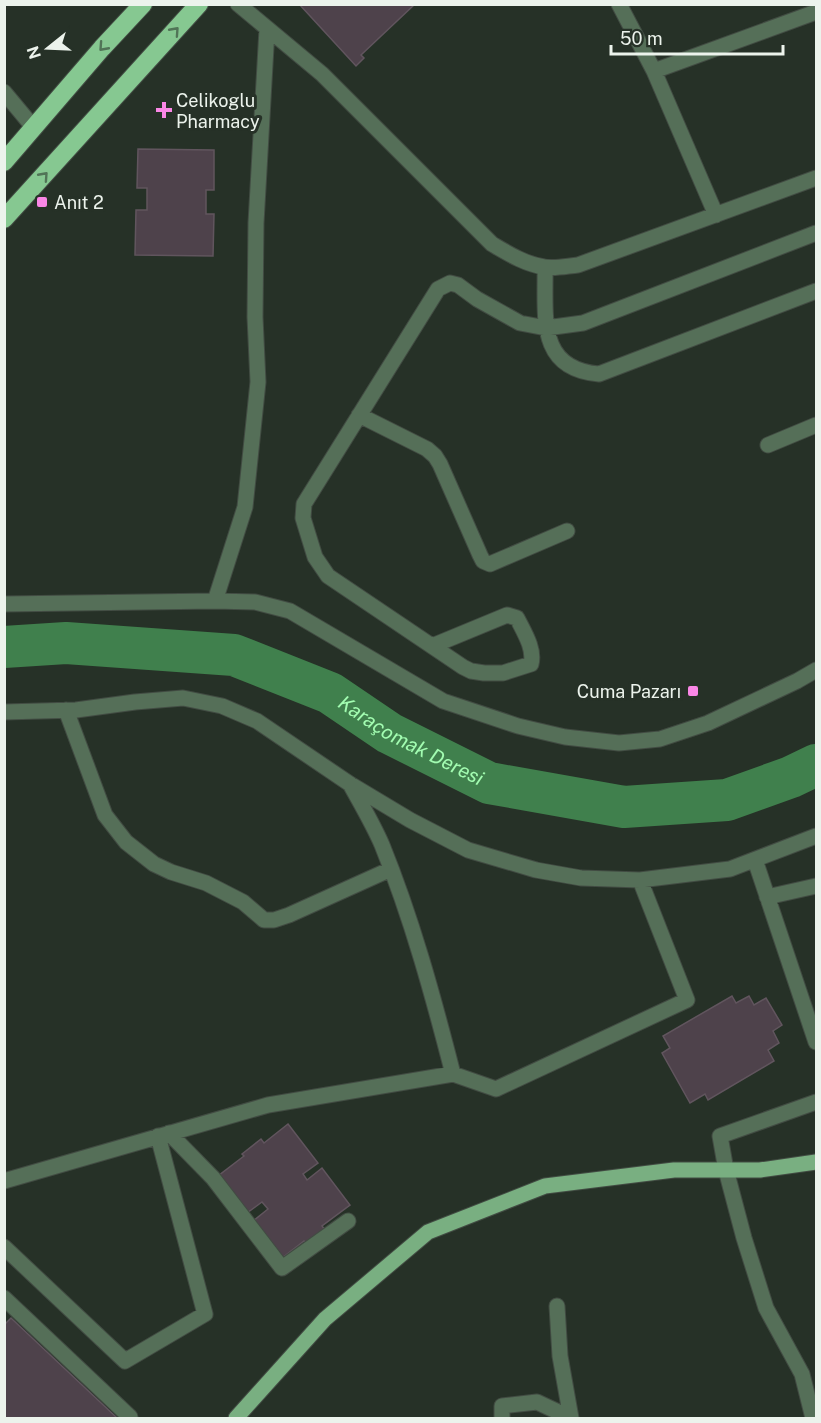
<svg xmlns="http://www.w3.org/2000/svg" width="821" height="1423" viewBox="0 0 821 1423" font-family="'Public Sans',sans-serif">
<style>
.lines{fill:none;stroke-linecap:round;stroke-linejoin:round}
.river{stroke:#40804d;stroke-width:42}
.building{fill:#4e424b;stroke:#61555e;stroke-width:1.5}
.minor-casing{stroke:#424c43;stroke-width:17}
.major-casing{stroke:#424c43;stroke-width:17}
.highway-casing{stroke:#424c43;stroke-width:20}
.minor{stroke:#556f58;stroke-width:15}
.major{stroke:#79af81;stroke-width:15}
.highway{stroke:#86c891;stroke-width:18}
.oneway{stroke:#517557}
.poi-dot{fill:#fa87e6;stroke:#263127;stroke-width:2}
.labels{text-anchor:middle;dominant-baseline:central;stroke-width:6;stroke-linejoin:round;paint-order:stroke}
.poi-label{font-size:18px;fill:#ecf3ec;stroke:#263127;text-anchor:start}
.water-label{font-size:20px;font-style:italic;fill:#a2fcb1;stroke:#263127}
</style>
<rect width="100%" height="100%" fill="#263127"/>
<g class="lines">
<path class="river" id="s1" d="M4,647L66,643L234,655L330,693L389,733L489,783L624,807L727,800L791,777L816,765"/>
</g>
<path class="building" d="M299,4H415L361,55L364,58L356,66Z
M138,149L214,150V190H206V214H214L213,256L135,255L136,210H147V188H137Z
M732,996L736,1003L749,996L754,1005L766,998L782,1025L773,1031L779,1043L768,1050L774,1061L708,1100L705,1094L690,1103L662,1053L670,1048L663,1036Z
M288,1124L318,1163L303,1174L307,1180L322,1168L350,1205L322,1226L325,1230L307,1244L304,1241L282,1258L253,1221L268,1209L262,1202L247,1213L218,1176L244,1156L242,1154L261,1139L264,1143Z
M11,1318L116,1417L115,1418H4V1325Z"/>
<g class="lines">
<defs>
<path id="minor" d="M238,4L322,74L492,244C509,254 525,264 544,267C555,269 567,266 578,265L816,178
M619,4L654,71L816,12
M654,71L716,215
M4,92L34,128
M545,268C546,315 536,369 599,374L816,291
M359,415L427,449L435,456L440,464L480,555L483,561L490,564L567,531
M768,445L816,425
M215,601L245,507L258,382L255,317L256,223L267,29
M4,604L215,601L255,602L290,611L443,701L518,726L565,737L619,743L660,739L708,723L797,681L816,670
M432,646L507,615L517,618C524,632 535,649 531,664L503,673H484L471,671L463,667L328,576L315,557L303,518L304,504L438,289L450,283L458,285L477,299L520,323L546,328L583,323L816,233
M66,710L105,815L126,842L154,864L171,872L206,883L243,902L264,920H274L289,915L391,869
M4,712L76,710L135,702L183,698L222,706L257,721L350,784L410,820L468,850L536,870L581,878L640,880L730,869L816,836
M350,784C361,804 373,824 382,845C412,919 433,996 453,1074
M755,860L816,1042
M767,897L816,886
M169,1133L213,1178L282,1268L348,1221
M4,1181L268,1105L453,1074L496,1089L687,1000L640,880
M4,1247L125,1361L205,1314L158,1136
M4,1298L130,1417L129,1418
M557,1306L560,1356L571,1418
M502,1418V1406L537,1402L571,1418
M813,1418L802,1374L766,1308L744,1238L726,1170L720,1136L816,1102"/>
<path id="major" d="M236,1418L325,1319L428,1232L545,1186L674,1170H760L816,1162"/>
<path id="highway" d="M4,162L102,48L143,4
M4,219L199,4"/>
</defs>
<use href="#minor" class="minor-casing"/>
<use href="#major" class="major-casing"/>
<use href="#highway" class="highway-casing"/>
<use href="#minor" class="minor"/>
<use href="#major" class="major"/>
<use href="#highway" class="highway"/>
</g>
<defs><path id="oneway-chevron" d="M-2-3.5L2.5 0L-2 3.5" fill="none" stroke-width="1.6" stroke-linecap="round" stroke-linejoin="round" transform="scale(1.5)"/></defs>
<g class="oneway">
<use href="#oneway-chevron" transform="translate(175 31) rotate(-48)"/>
<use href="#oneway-chevron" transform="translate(103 47) rotate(132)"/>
<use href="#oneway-chevron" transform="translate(44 176) rotate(-48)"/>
</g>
<g class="poi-dot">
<path d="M161 101h6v6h6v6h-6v6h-6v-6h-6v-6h6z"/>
<rect x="36" y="196" width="12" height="12" rx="3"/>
<rect x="687" y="685" width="12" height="12" rx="3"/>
</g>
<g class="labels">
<g class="poi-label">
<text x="176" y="100">Celikoglu<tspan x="176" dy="21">Pharmacy</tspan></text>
<text x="54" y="202">Anıt 2</text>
<text x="681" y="691" text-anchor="end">Cuma Pazarı</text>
</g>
<g class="water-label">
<text stroke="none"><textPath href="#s1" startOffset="428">Karaçomak Deresi</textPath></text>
</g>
</g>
<rect width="821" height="1423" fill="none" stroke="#ecf3ec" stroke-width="12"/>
<g transform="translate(48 48) rotate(252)" stroke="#263127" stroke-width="4.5" paint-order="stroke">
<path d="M0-4.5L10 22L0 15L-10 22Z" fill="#ecf3ec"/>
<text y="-9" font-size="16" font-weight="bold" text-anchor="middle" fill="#ecf3ec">N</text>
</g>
<path d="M611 45v9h172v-9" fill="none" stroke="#ecf3ec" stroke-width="3"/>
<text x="620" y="45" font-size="18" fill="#ecf3ec" stroke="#263127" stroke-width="4.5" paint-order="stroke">50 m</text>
</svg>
